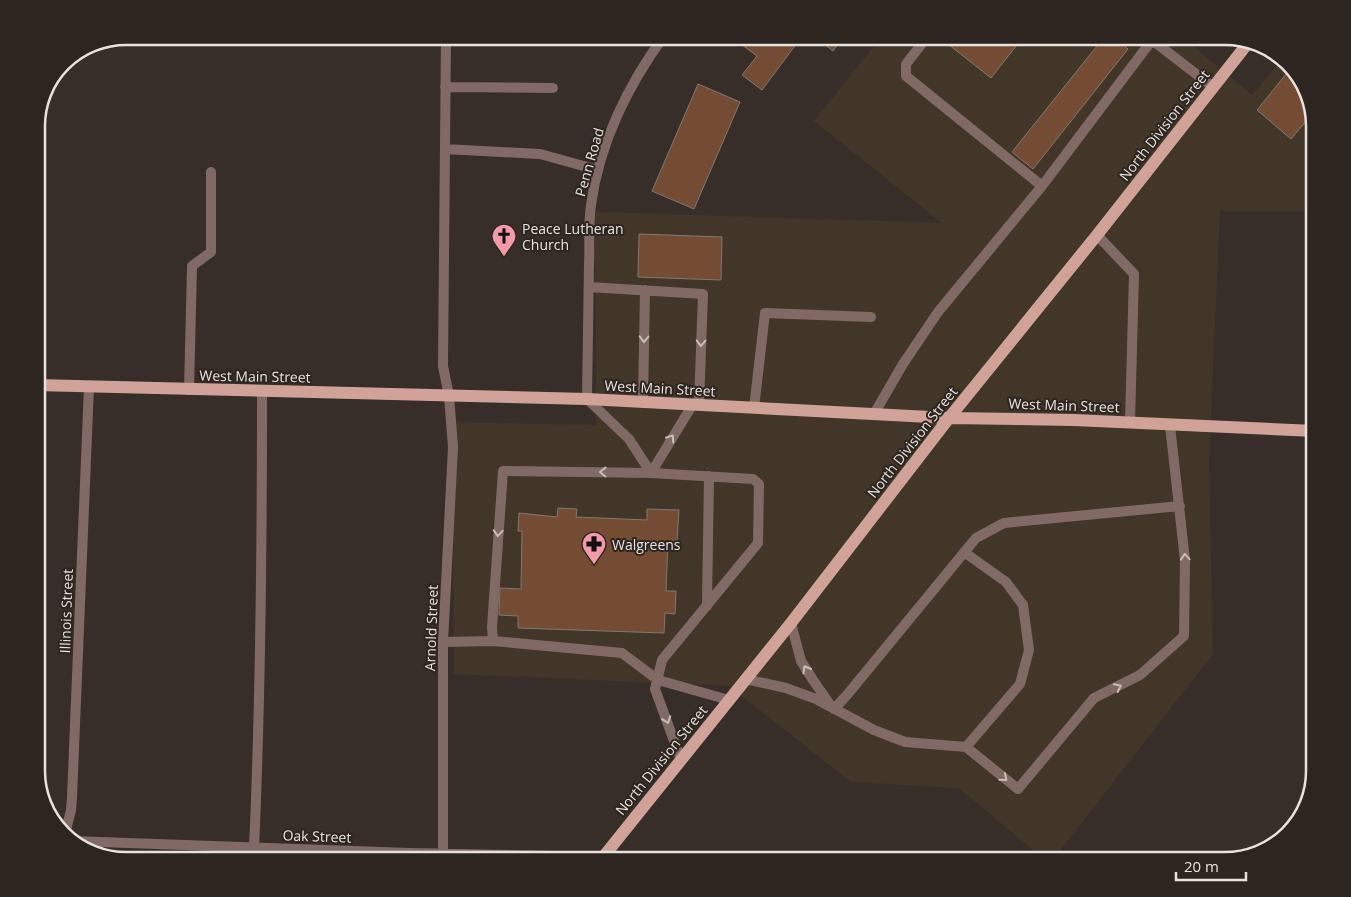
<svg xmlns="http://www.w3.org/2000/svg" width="1351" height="897" viewBox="0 0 1351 897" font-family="'Open Sans',sans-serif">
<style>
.commercial{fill:#413627}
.building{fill:#744b33;stroke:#827873}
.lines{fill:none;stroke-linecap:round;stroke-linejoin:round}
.lane{stroke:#816a65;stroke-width:10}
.street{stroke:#816a65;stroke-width:10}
.primary{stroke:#d1a398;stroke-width:12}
.oneway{stroke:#c9beba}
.labels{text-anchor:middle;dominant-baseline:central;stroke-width:4;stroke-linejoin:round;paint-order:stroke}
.street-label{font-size:14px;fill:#e8e2df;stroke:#2d2520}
.poi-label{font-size:14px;fill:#e8e2df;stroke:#2d2520;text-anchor:start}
.rim{fill:none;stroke:#e8e2df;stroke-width:2.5}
</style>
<rect width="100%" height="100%" fill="#372e2a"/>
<path class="commercial" d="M882,36H1181L1252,95L1282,59L1303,81L1315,125V211H1220L1209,461L1213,654L1052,861H1046L959,788L851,782L729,686L454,674L452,422L596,425L595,212L942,223L814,121Z"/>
<path class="building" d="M734,36H788L797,43L762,90L742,75L757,56L733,38Z
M814,36H844L833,51Z
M954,36H1024L991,78L948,44Z
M1105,36H1112L1128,49L1033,169L1012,152Z
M1291,68L1303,81L1312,114L1291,139L1257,110Z
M698,84L740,102L694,209L652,191Z
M639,234L722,237L721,280L638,277Z
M558,508L577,509L576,517L647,520V509L679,510L677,541H668L666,591H676L675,614L665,613L664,633L518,628V616L499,615L500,588L521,589L522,531H518L519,513L557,517Z"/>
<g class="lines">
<path class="lane" d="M446,36L443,366L449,396
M928,36L906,64V76L1042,186
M445,87L553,88
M445,149L540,154L598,170
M1097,235L1134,274L1130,422
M589,287L703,294L699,405
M189,390L192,266L211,252V172
M587,399L629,439L651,473
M643,402L645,290
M754,408L765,313L871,317
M874,414L903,364L938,312L1042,186L1152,40L1213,87
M651,473L693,404
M964,552L1006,582L1023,605L1029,650L1020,684L966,747
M707,606L709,476
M791,623L801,661L813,680L831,706
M493,641L622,653L658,680L729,700
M443,642L493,641L492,627L503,471L651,473L753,479L759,484L758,543L662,660L655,689L681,760
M745,679L786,688L816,699L874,730L905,742L966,747L1018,789L1094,698L1140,675L1184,636L1185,560L1170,426
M834,709L847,695L976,538L1004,523L1180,506
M254,848C261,696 262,544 262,391"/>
<path class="street" d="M587,399C588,354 588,310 589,266C590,246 588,225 591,205C599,144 628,85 664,36
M65,834L71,810L72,797L89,387
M72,841L410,853L554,856L560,861
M443,859V642L453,447L449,396"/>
<path class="primary" d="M36,385L587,399L949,418L1074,420L1315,431
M600,861L791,623L949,418L1097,235L1248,43"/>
</g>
<defs><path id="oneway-chevron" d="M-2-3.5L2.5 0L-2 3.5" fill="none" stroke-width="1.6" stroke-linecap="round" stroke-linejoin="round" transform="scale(1.25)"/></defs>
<g class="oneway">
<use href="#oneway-chevron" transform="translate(644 339) rotate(91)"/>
<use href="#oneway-chevron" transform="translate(701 343) rotate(92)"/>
<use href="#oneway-chevron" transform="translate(671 438) rotate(-57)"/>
<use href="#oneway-chevron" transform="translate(603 472) rotate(-179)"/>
<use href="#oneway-chevron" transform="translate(498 533) rotate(94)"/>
<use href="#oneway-chevron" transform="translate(1185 557) rotate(-94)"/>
<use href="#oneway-chevron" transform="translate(806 669) rotate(-120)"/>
<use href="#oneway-chevron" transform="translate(1118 687) rotate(-26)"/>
<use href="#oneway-chevron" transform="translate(667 720) rotate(70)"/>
<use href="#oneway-chevron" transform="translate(1004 778) rotate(39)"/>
</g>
<defs>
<symbol id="church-pin" viewBox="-11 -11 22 30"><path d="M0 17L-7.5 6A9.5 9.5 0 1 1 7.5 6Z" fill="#f39aaa" stroke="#2d2520"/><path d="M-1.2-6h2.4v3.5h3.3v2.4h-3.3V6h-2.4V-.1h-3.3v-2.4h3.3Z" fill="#111"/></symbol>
<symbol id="pharmacy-pin" viewBox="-11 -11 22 30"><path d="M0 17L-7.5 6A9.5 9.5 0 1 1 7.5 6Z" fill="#f39aaa" stroke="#2d2520"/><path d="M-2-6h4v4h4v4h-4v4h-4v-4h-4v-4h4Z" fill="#111"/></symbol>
</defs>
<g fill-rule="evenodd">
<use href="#church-pin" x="490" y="222" width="28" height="38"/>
<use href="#pharmacy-pin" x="580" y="530" width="28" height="38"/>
</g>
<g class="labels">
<g class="street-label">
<text transform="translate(1164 125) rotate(-52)">North Division Street</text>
<text transform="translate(589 162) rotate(-74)">Penn Road</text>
<text transform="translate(255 376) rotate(1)">West Main Street</text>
<text transform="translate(660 388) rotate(3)">West Main Street</text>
<text transform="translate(1064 405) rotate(2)">West Main Street</text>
<text transform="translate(912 442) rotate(-52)">North Division Street</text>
<text transform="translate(66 611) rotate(-88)">Illinois Street</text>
<text transform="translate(431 628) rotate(-88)">Arnold Street</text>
<text transform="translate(661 760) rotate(-51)">North Division Street</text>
<text transform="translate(317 836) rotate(2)">Oak Street</text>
</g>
<g class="poi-label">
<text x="522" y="228">Peace Lutheran<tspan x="522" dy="16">Church</tspan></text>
<text x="612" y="544">Walgreens</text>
</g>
</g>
<path d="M0 0H1351V897H0ZM126 45H1225A81 81 0 0 1 1306 126V771A81 81 0 0 1 1225 852H126A81 81 0 0 1 45 771V126A81 81 0 0 1 126 45Z" fill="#2d2520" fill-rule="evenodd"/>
<path class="rim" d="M126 45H1225A81 81 0 0 1 1306 126V771A81 81 0 0 1 1225 852H126A81 81 0 0 1 45 771V126A81 81 0 0 1 126 45Z"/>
<path d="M1176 872v8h70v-8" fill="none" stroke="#e8e2df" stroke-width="2.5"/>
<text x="1184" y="872" font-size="15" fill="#e8e2df" stroke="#2d2520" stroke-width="4" paint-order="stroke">20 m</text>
</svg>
